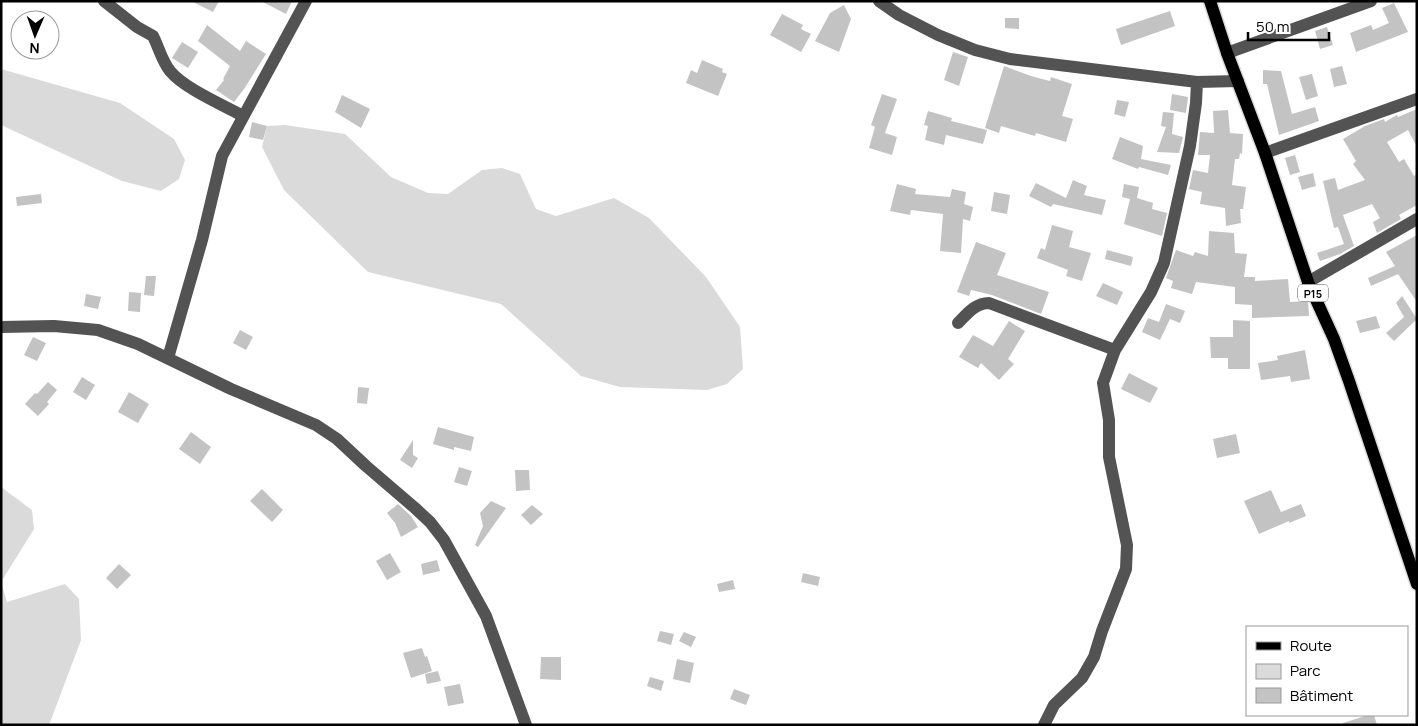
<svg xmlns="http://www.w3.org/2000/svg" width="1418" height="726" viewBox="0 0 1418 726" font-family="Manrope,sans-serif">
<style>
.green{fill:#dadada}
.building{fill:#c3c3c3}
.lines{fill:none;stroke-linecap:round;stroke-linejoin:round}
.major-casing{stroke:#dbdbdb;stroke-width:15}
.minor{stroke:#535353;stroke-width:12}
.major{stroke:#000;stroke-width:12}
.labels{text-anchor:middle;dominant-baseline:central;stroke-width:4;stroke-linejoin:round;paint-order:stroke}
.shield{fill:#fff;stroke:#4c4c4c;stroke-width:1}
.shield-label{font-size:11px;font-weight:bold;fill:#000}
</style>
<rect width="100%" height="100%" fill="#fff"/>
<path class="green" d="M1,69L120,103L174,139L185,160L179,179L161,191L122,181L1,125Z
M285,125L345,134L391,177L428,193L448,194L482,170L502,168L520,174L536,209L556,216L614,198L649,218L706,277L740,327L743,369L727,384L707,390L620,387L581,376L501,304L368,272L284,190L262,147L267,126Z
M1,487L32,510L34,529L1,582L7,602L65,584L79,599L81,640L49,725H1Z"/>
<path class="building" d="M191,1H219L213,12Z
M261,1H292L286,14Z
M1394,3L1408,32L1356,52L1350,33L1371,25L1373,30L1389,23L1382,8Z
M844,5L851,19L839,52L815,41L830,13Z
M1170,11L1175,26L1121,45L1116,29Z
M782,14L803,25L801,29L811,34L801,52L770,35Z
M1005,18H1019V29L1005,28Z
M207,25L240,51L246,41L266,54L244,89L234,102L216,90L224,80L223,79L230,66L198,41Z
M1327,27L1333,45L1320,49L1315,31Z
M182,42L198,52L188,68L172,58Z
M953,52L968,57L959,86L944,80Z
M702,60L723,69L722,72L727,74L718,96L686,83L691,70L697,73Z
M1004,66L1031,76L1050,81L1051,77L1072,84L1062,116L1073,119L1066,142L1036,133L1035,136L1001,126L999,133L985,128Z
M1342,66L1347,84L1334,87L1330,69Z
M1263,70L1281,71L1292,114L1315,107L1319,121L1279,135L1267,84H1263Z
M1312,74L1318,96L1306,100L1299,77Z
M882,94L897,99L885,133L897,137L892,155L869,148L875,127L871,125Z
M1172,94L1188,97L1186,113L1170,110Z
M342,95L370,109L361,128L335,112Z
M1117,100L1129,102L1125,117L1114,114Z
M1417,109V147L1408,130L1387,142L1399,162L1404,159L1414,176L1417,174V205L1399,215L1401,219L1377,233L1373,222L1380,218L1372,204L1343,215L1354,246L1340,254L1320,261L1317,253L1344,244L1338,227L1334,228L1323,181L1335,178L1338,190L1365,180L1353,164L1356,161L1343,139L1365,126L1384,119L1385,122L1397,115L1398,117Z
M1228,110L1230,133L1243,134L1242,154L1240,153L1239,159H1235L1232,185L1246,187L1243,209H1240L1241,223L1226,226L1225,208L1200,204L1202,192L1189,189L1193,170L1208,173L1210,155H1198L1200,132L1214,133L1213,111Z
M928,111L952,118L951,121L987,130L983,144L946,135L944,145L925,140L928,126L924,125Z
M1163,112L1174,113L1172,134L1183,137L1179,153L1157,152L1166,127L1161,126Z
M252,122L267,126L263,140L249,137Z
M1120,137L1143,146L1141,159L1171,165L1168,175L1139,167L1138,169L1112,159Z
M1295,155L1300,172L1290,175L1285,158Z
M1313,173L1316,186L1302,190L1298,177Z
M1073,180L1087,186L1084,195L1106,200L1102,215L1053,204L1051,207L1029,196L1036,183L1066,198Z
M897,184L916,189L915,194L950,197L952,189L966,192L964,204L973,207L970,221L963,219L961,253L940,251L943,214L911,210L910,215L890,211Z
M1124,184L1139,187L1137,198L1153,203L1152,209L1167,213L1162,236L1124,224L1130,199L1122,197Z
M994,192L1010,195L1007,214L991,211Z
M41,194L42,203L17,206L16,197Z
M1052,225L1073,231L1069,247L1091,253L1082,281L1066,276L1068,270L1037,258L1041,248L1045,250Z
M1209,231L1234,233L1235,253L1247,254L1244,277H1255V281L1288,279L1290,302L1308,301L1309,316L1252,318V305L1235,304V287L1196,282L1192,294L1171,288L1173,281L1166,278L1176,250L1193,256L1195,252L1208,256Z
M1417,235V302L1398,274L1371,286L1368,278L1395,266L1386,252Z
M976,242L1006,253L997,275L1049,292L1041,314L992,295L971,290L969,296L957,292Z
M1107,250L1133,257L1131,266L1105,259Z
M146,276H156L154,296L144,295Z
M1103,283L1123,292L1117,305L1096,296Z
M129,292L141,293L140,312L128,311Z
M86,294L101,297L98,309L84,306Z
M1402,296L1417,319L1394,341L1386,333L1404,317L1396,303Z
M1166,304L1185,311L1180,323L1170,319L1160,340L1142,332L1148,318L1159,322Z
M1376,316L1380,328L1360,333L1356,321Z
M1233,320L1250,321V369H1228V358H1211L1210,337H1233Z
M1009,321L1025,331L1008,359L1014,364L999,380L981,363L978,368L959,357L973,335L993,346Z
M240,330L253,337L246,350L233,343Z
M33,337L46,343L37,361L24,355Z
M1305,350L1310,379L1291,382L1290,376L1261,380L1258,363L1278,360L1277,356Z
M1129,373L1158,388L1150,403L1121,389Z
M82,377L95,385L86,400L73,392Z
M48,382L57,390L47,402L49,404L38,416L25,404L35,393L37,394Z
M358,387L369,388L367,404L357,403Z
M129,392L149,404L138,423L118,412Z
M438,427L474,437L471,451L454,447V450L433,444Z
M191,432L211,447L200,464L179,449Z
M1236,434L1240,453L1217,458L1213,439Z
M413,440V455L418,458L412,468L400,460Z
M459,467L472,471L467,486L454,482Z
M515,470H529L530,490L516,491Z
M262,489L283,510L272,522L250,501Z
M1271,490L1281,512L1301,504L1306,516L1289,523V521L1259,534L1244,501Z
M491,501L506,508L478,547L475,545L483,526L480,513Z
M398,504L411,516L418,527L401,537L395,523L387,513Z
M532,505L543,514L531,525L521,515Z
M390,553L401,572L387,580L376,561Z
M437,560L440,571L423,575L421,564Z
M119,564L131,575L117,589L106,578Z
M803,573L820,577L818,586L801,582Z
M733,580L735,589L719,592L717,584Z
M660,631L674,634L671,645L657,641Z
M684,632L696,637L691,647L679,641Z
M422,648L425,657L427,656L432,671L411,678L403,653Z
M541,657H561V680L540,679Z
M677,659L694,663L690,683L673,679Z
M438,671L441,681L427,684L425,674Z
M650,677L664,681L661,691L647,686Z
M460,684L464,703L448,706L444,687Z
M734,689L750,695L746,705L730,699Z
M1368,715H1374L1377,725H1343V723Z"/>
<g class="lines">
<defs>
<path id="major" d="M1210,1L1227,53L1265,153L1308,282L1334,339L1349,381L1417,584"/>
</defs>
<use href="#major" class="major-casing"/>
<path class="minor" d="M104,1L137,27L153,36C159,48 162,61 170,71C185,89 223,105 243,116
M879,1L899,15L938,35L975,50L1010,59L1197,82L1238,81
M1227,53L1371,1
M1265,153L1417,99
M1308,282L1417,219
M958,323C967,314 975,303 989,303L1115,350
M1,327L54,326L98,330L138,344L231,389L316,425L337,439L366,466L415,508L430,522L444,540L486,616L526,725
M168,358L202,240L222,156L306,1
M1044,725L1054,705L1082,678L1094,657L1102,631L1126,569L1127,545L1109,457V420L1103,383L1115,350L1151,292L1164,263L1190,146L1196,103L1197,82"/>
<use href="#major" class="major"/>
</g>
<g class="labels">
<rect class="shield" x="1298" y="284.5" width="30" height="17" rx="4"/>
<g class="shield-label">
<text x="1313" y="293">P15</text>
</g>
</g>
<rect width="1418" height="726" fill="none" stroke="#000000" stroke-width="5"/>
<rect x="1246" y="626" width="162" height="90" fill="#ffffff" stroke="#999999"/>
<rect x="1256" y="642" width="25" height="8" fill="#000000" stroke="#999999"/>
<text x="1290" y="651" font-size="15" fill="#000000">Route</text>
<rect x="1256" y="664" width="25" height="15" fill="#dadada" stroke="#999999"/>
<text x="1290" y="676" font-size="15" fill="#000000">Parc</text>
<rect x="1256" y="688" width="25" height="15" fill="#c3c3c3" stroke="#999999"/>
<text x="1290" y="701" font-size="15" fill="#000000">Bâtiment</text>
<g transform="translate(35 35) rotate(182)"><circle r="24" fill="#ffffff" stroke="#999999"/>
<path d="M0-4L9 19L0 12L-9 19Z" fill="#000000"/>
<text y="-8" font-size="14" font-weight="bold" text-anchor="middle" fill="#000000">N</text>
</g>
<path d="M1248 32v8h81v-8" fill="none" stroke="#000000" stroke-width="2.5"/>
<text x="1256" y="32" font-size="15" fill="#000000" stroke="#ffffff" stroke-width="4" paint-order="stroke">50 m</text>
</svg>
